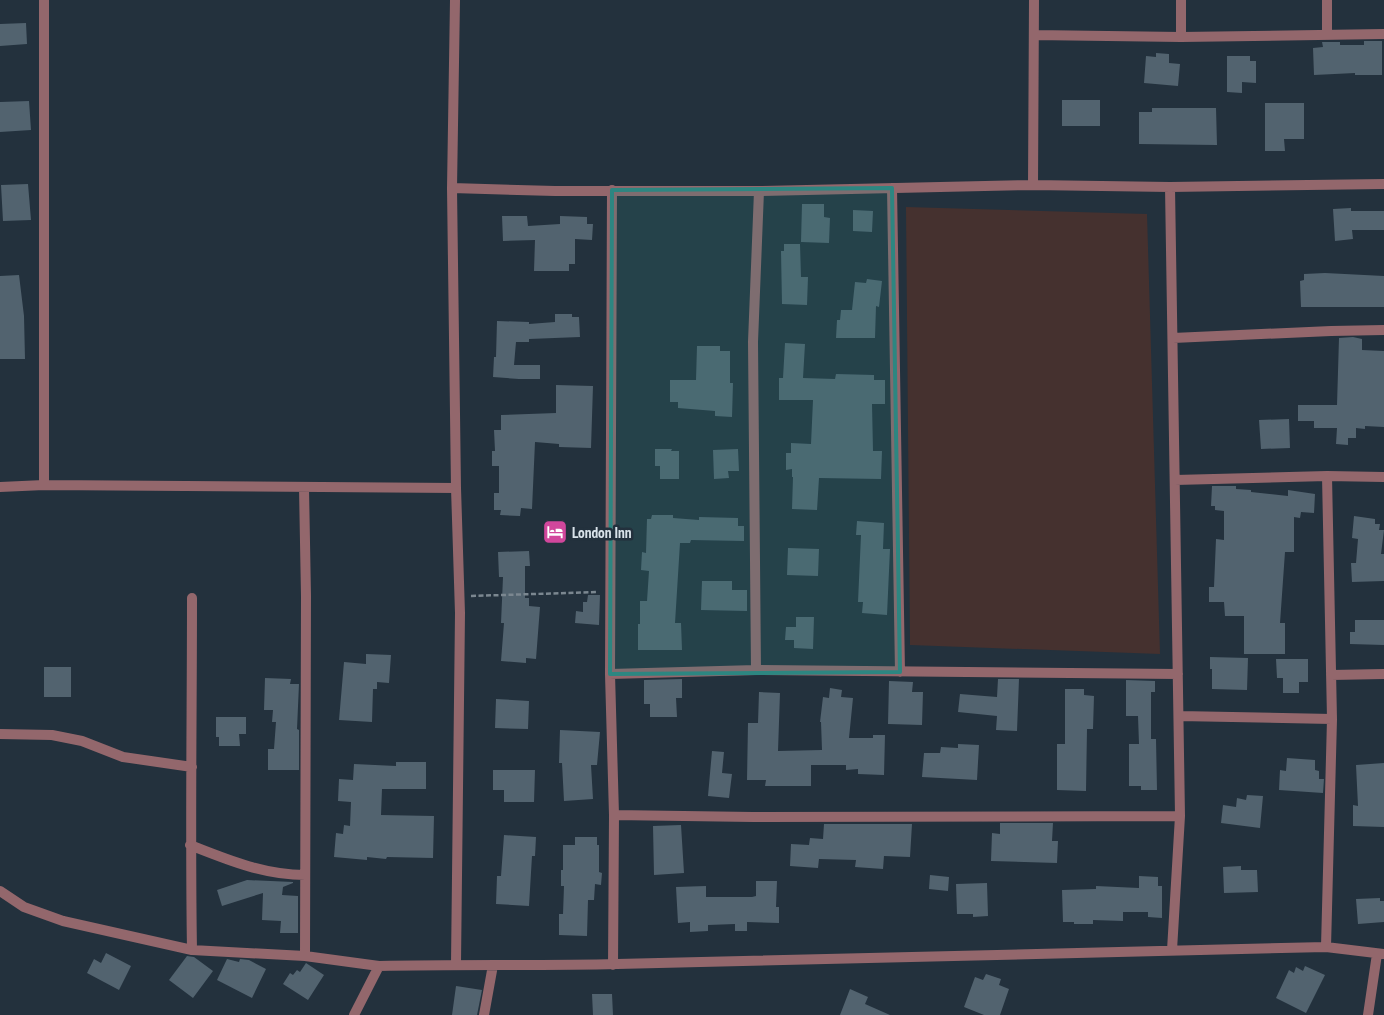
<svg xmlns="http://www.w3.org/2000/svg" width="1384" height="1015" viewBox="0 0 1384 1015" font-family="'PT Sans Narrow',sans-serif">
<style>
.education{fill:#45312f}
.building{fill:#52636f}
.lines{fill:none;stroke-linecap:round;stroke-linejoin:round}
.path{stroke:#7b8790;stroke-width:2.5;stroke-dasharray:5 2.5;stroke-linecap:butt}
.minor{stroke:#93676c;stroke-width:10}
.marked{fill:#2d8681;fill-opacity:0.2;stroke:#2d8681;stroke-width:4;stroke-linejoin:round}
.labels{text-anchor:middle;dominant-baseline:central;stroke-width:5;stroke-linejoin:round;paint-order:stroke}
.poi-label{font-size:15px;font-weight:bold;fill:#d9e3ea;stroke:#23313d;text-anchor:start}
</style>
<rect width="100%" height="100%" fill="#23313d"/>
<path class="education" d="M906,207L1147,214L1160,654L910,645Z"/>
<path class="building" d="M26,23L27,44L0,46V24Z
M1364,41H1382V75H1355V73L1314,75L1313,48L1323,47L1322,42H1340V45H1364Z
M1156,53L1169,54V63L1180,64L1178,86L1144,83L1146,56L1156,57Z
M1227,56H1250V61H1256V83L1242,82V93L1227,92Z
M1062,100H1100V126H1062Z
M29,101L31,130L0,132V102Z
M1265,103H1304V139H1284L1285,151H1265Z
M1152,108H1216L1217,145L1139,144V112H1152Z
M28,184L31,220L3,221L1,185Z
M802,204H824V217L830,218L829,243L801,242Z
M1351,208V211H1384V230H1352L1353,239L1335,241L1333,209Z
M853,210L873,211L872,232L853,231Z
M502,216H527L528,226L560,224V216L587,217V224H593L592,240L575,239V264H569V271H534L535,240L503,241Z
M784,244H800L801,277H808L807,305L782,304L781,251H784Z
M1325,273L1384,276V307H1301L1300,281L1304,280V274Z
M19,275L24,316L25,359H0V276Z
M867,279L882,281L879,307L876,306L875,338H836L837,320H840L841,310H852L855,282L866,283Z
M555,314H572V317H579L580,337L529,339V342H516L514,365H540V379H519L493,377L494,357H496L497,321L529,322V324L555,322Z
M1353,337L1362,339V350L1384,351V427L1365,426V429L1356,428V438H1348V445L1336,444L1337,428H1314V421H1298V405H1337L1339,338Z
M785,343L805,344L803,378L835,379L836,374L874,375V380H885V404H872L873,451H882L881,479L819,478L817,510L792,509L793,477H792V469L786,470V453H791V443L811,444L813,400H779V378H783Z
M697,346H720V351H730V383H733L732,417L715,416V411L678,408V402H670V380H696Z
M556,385L593,386L591,448L559,447V444L535,442L532,509L521,508L520,516L500,515L501,510H494V493H499V466H492V451H495L494,430H501V415L556,413Z
M1289,419L1290,448L1261,449L1259,420Z
M655,449H672L671,451H679V479H660V466H655Z
M738,449L739,471H728L729,478L714,479L713,450Z
M1212,486H1236V489L1251,490V492L1288,496V490L1315,494L1314,513L1301,512L1300,518L1294,517V552H1285L1280,623H1285V654H1244V616H1225L1224,602H1209V587H1214L1216,539L1224,540V511L1215,510V506H1211Z
M652,515H673V518L699,520V517L738,518V526H744V541L691,540L690,543H680L675,623H681L682,650H638V624H640V601H647L649,571L641,570L642,552L646,553L647,519H651Z
M1354,516L1375,519V524H1380L1379,530H1384L1381,554H1384V581L1352,582L1351,563H1356L1358,539L1352,538Z
M857,521L884,523L883,549H890L887,615L862,613L863,602H858L861,535H856Z
M788,548L819,549L818,576L787,575Z
M529,551L530,566H525V598H529V606L540,607L536,659L526,658V663L501,661L504,623H501L503,577H499L498,552Z
M702,581H732V590H747V611L701,610Z
M588,595H600L599,625L575,623L576,611L583,612V602H587Z
M796,617H814L813,649L794,648V640H785L786,627H796Z
M1355,620H1384V645L1350,644V632H1355Z
M366,654L391,655L389,683L377,682V689H373L372,722L339,720L344,662L366,664Z
M1210,657L1248,658L1247,690L1212,689V669H1210Z
M1276,659H1308V682H1299V693H1283V678H1277Z
M44,667H71V697H44Z
M265,678L291,679L290,684H299L297,729L299,730V770H268V749H274L276,722H272L273,710H264Z
M682,679V698H676L677,717H650V704H644V680Z
M998,679H1019L1017,731L996,730L997,716L958,712L960,694L997,697Z
M1126,680L1155,681V692H1151V739H1156L1157,790H1141V786H1129V744H1139L1138,716H1126Z
M889,681L913,682L912,692H923L922,725L888,724Z
M830,688L842,690L841,697L853,698L849,738H873V735H885L884,775L858,774V769L846,770V765H811V786H765L766,780H747L748,723H758L759,692L780,693L778,751L822,750L821,722H820L823,697L829,698Z
M1065,689H1084V695L1094,696L1093,729H1087L1086,791L1057,790V744H1065Z
M496,699L529,701L528,729L495,728Z
M216,717H246V734H239L240,746H219V737H216Z
M560,730L600,732L597,765H591L593,799L564,801L562,763H559Z
M958,744L979,745L977,780L922,777L924,753H940L941,747L958,748Z
M712,751L724,752L722,773L732,774L729,798L708,796Z
M1287,758L1315,760V770L1319,771V779H1324L1323,793L1279,790L1280,770L1286,771Z
M396,762H426V789H382L381,815L434,816L433,858L387,857L386,859L367,857V860L334,857L336,833L343,834L344,825L350,826L351,802L338,801L339,779L353,780L354,764L396,766Z
M1384,763V827L1353,826V805L1358,806L1356,765Z
M493,770H535L534,802H504V790H493Z
M1247,795L1263,796L1260,828L1221,823L1223,805L1236,807L1237,798L1246,800Z
M1000,823H1053L1052,841H1058L1057,863L991,861L992,833L1000,834Z
M824,824H912L910,857L884,856L883,869L855,867L856,860L819,859L818,868L790,866L791,844L809,845L810,838L823,839Z
M681,825L684,873L654,875L653,826Z
M504,835L536,837L535,856H532L529,906L496,904L497,876H501Z
M575,837H597V845H599V872L602,873L601,885L595,884L594,900H588L587,936L559,935V914H563L564,886H561V870H563V845H575Z
M1241,866V870H1257L1258,892L1224,893L1223,867Z
M930,875L949,877L948,891L929,889Z
M1139,876L1158,877V886H1162V918L1148,917V912H1123V921L1093,920V924H1074V922H1063L1062,890L1096,889V886L1139,888Z
M247,880L293,882V883L283,887L282,895L298,896V933H280L281,921L262,920L263,893L222,906L217,890Z
M756,881H777L776,907H779V923L747,922V931H735V924L708,925V931L690,932V922L678,923L676,887L706,886V897H752L756,896Z
M987,883L988,916L973,917V914H957L956,884Z
M1380,898V901H1384V922L1358,924L1356,899Z
M106,953L131,966L119,990L87,973L94,959L101,963Z
M187,956L194,957L213,971L193,998L169,980Z
M227,959L239,962L240,959L249,960L266,969L252,998L217,980Z
M306,963L324,975L308,1000L283,984L290,973L293,975L297,970L300,972Z
M1305,966L1325,975L1306,1013L1276,998L1289,970L1294,973L1296,967L1303,971Z
M986,974L1001,979L999,985L1009,989L1000,1015H984L964,1007L975,977L983,980Z
M456,986L482,990L477,1015H452Z
M850,989L868,997L865,1004L890,1015H840Z
M592,994H612L613,1015H593Z"/>
<g class="lines">
<path class="path" d="M471,596L598,592"/>
<path class="minor" d="M44,0V485
M455,0L452,188L456,488L460,613L456,964
M1327,34V0
M1034,35L1181,37L1384,34
M1181,37V0
M1033,185L1034,0
M1170,187L1180,816L1172,950
M452,188L555,191H759L1033,185L1170,187L1384,184
M892,188L900,672
M612,190L610,674L614,815L613,965
M1173,338L1331,331L1384,330
M1175,480L1327,476L1384,477
M0,487L44,485L456,488
M304,488L306,596L305,956L379,966
M192,598C192,716 190,833 192,950
M756,670L753,342L759,191
M610,674L756,670L1178,674
M1331,675L1384,674
M1179,716L1332,719
M0,734L52,735L82,741L123,757L192,767
M614,815L753,817L1180,816
M190,845C228,860 264,875 305,875
M0,891L24,907L63,921L192,950L305,956
M1326,947L1332,719L1327,476
M354,1015L379,966C458,964 537,966 617,964C853,959 1089,951 1326,947L1384,954
M484,1015L493,965
M1368,1015L1377,954"/>
</g>
<path class="marked" d="M892,188L900,672L610,674L612,190Z"/>
<defs>
<symbol id="hotel-square" viewBox="-11 -11 22 22"><rect x="-9" y="-9" width="18" height="18" rx="4" fill="#d1479c" stroke="#23313d"/><path d="M-6-4.5h1.5V1H6V5H4.5V3h-9V5H-6ZM-4 0a1.8 1.8 0 1 1 3.6 0ZM.5 0V-2.5h3Q6-2.5 6 0Z" fill="#fff"/></symbol>
</defs>
<g fill-rule="evenodd">
<use href="#hotel-square" x="541" y="518" width="28" height="28"/>
</g>
<g class="labels">
<g class="poi-label">
<text x="572" y="532">London Inn</text>
</g>
</g>
</svg>
